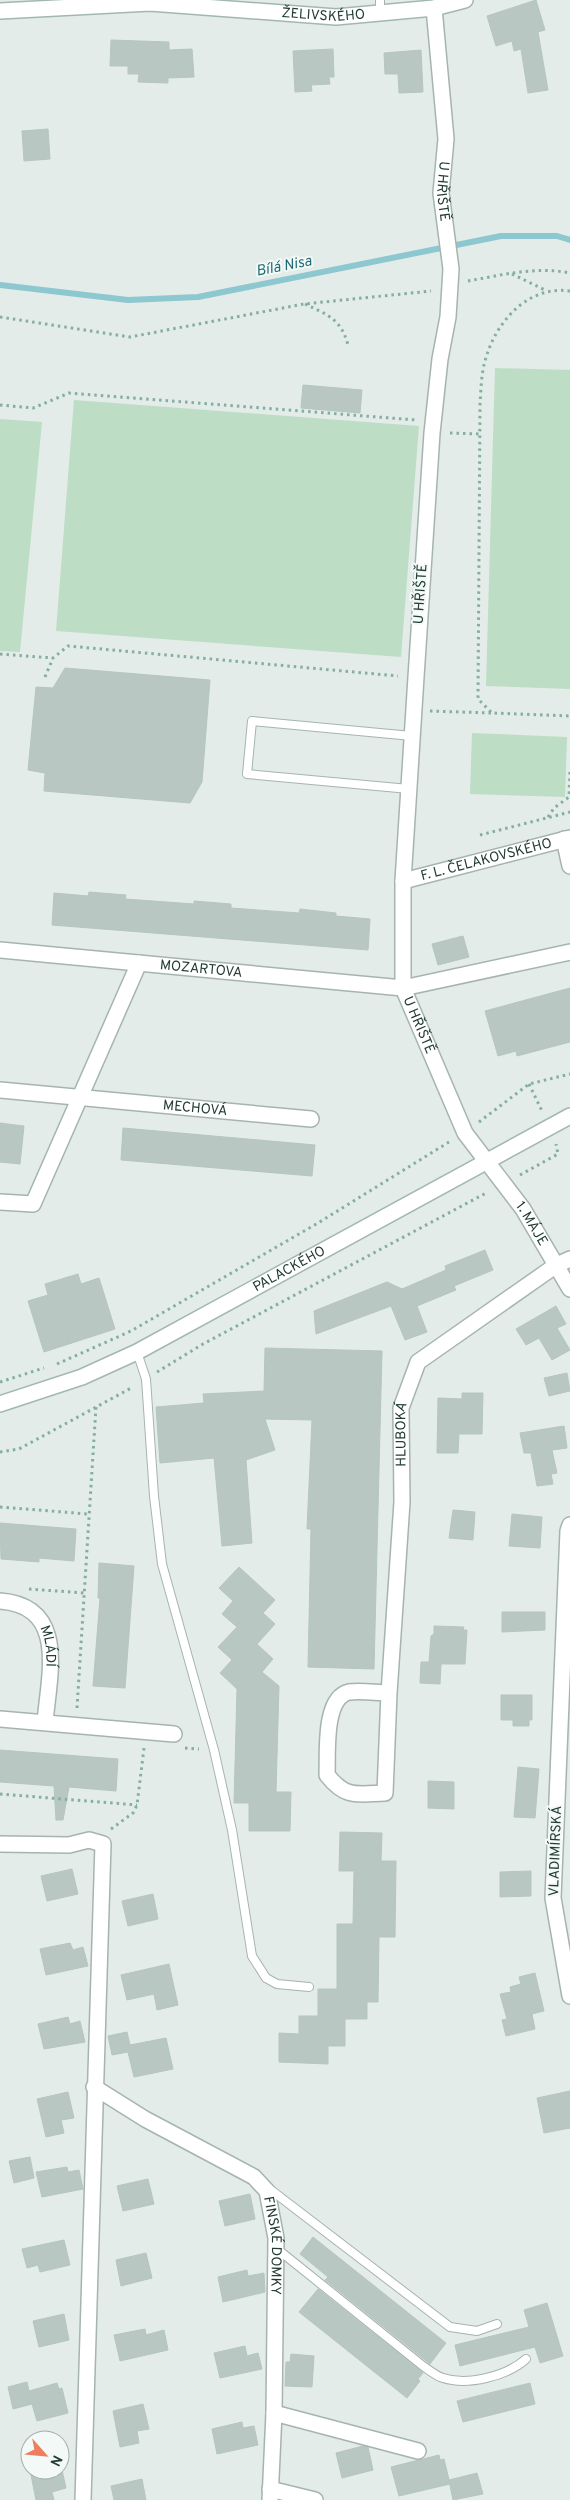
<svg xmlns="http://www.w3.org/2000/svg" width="570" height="2500" viewBox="0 0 570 2500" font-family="Overpass,sans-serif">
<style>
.green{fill:#bdddc4}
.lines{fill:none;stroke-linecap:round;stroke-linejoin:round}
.stream{stroke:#8dc7cf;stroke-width:6}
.building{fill:#b8c7c1;stroke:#b5c6bf}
.lane-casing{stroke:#a6b4af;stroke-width:10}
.street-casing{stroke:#a6b4af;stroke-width:18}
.secondary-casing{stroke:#a2b8af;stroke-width:18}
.path{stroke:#84afa0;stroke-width:3;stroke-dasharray:2.5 4;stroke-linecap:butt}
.lane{stroke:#fff;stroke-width:8}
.street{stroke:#fff;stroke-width:15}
.secondary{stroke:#fff;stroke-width:15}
.labels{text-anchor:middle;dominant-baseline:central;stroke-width:4;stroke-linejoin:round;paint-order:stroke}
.street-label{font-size:14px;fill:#233d35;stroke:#f3f9f6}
.water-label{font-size:15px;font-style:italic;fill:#1f6b77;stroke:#f3f9f6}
</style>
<rect width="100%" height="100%" fill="#e3ece8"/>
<path class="green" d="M495,368L570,370V689L486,686Z
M74,400L419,426L401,657L56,631Z
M0,419L42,422L20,652L0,651Z
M472,733L567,737L565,797L470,794Z"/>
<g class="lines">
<path class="stream" d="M0,285L128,300L198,297L501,236H557L570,240"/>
</g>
<path class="building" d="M536,0L545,30L538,32L548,90L528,93L521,49L514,51L512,41L496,46L487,16Z
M111,40L169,42V50L192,49L194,77L168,78V83L138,82L139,74H128V66H110Z
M333,49L334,77H329L330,84L311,85L312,91L295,92L293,51Z
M421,50L423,92L399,93L398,74H385L384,53Z
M48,129L50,159L24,161L22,131Z
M303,385L362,390L360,413L301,408Z
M65,668L210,680L202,782L190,803L44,791L45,773L28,770L36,687L53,688Z
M89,892L126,895L125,899L194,904V901L231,904V908L299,913L300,909L336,913V916L370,919L368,950L52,925L54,893L88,896Z
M463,936L469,957L438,965L432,944Z
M570,988V1042L517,1056L516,1051L498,1056L485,1011Z
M0,1123L24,1126L20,1164L0,1162Z
M123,1128L315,1145L312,1176L121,1160Z
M485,1250L493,1270L454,1286L456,1290L417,1306L427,1332L405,1340L391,1306L316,1334L314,1311L387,1282L402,1289L446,1270L445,1266Z
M78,1274L81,1284L99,1278L115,1329L44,1352L28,1301L48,1295L45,1284Z
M556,1306L566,1324L557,1328L570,1350L552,1360L539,1338L526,1345L516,1329Z
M265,1348L382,1351L374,1669L308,1667L311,1529H307L312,1420L265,1419L275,1450L246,1460L252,1543L222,1546L214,1458L160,1463L156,1407L204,1403L203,1394L264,1391Z
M567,1373L570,1391L549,1396L544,1378Z
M462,1393H483L482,1434H459L458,1453H437L438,1398L462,1399Z
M564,1426L567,1448L552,1450L557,1473L551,1474L553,1484L537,1486L531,1453H524L520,1433Z
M453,1510L475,1512L473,1540L449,1538Z
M512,1514L542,1517L540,1548L509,1546Z
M0,1523L76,1529L74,1561L39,1558V1562L1,1559Z
M99,1563L134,1566L125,1688L93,1686L100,1598H98Z
M239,1567L275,1600L263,1613L275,1624L257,1644L273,1659L262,1672L279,1686L276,1792H291L290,1831H249V1803H234L237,1689L220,1673L232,1660L218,1647L237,1627L222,1614L233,1601L219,1588Z
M502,1612H545V1630L502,1632Z
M434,1626L464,1627L463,1630H467L465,1664H441L440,1684L420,1683L421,1662H429L431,1636L434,1634Z
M501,1695H532V1720H529V1726H513V1720H501Z
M0,1750L118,1759L116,1791L69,1787L63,1820H56L54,1786L0,1782Z
M518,1767L539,1769L535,1818L514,1817Z
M428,1781L454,1782V1809L428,1808Z
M340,1832L382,1833L381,1861H396L395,1937H379L378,2002H367V2019H345V2046H328V2064L279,2062V2033L299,2034V2016H318V1989H337V1924H353L354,1871H339Z
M72,1869L78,1894L47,1901L41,1876Z
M531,1871V1896L500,1897V1872Z
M153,1894L158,1919L128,1926L122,1901Z
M70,1943L73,1950L83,1947L88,1966L46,1975L40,1949Z
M169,1964L178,2005L157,2010L154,1994L127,2000L121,1975Z
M535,1973L544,2011L532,2014L535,2029L506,2036L502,2020L507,2019L500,1994L511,1992L510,1987L521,1984L519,1977Z
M68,2017L70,2024L80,2021L85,2042L44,2049L38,2024Z
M127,2032L130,2045L166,2038L173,2069L134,2077L128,2052L112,2055L108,2036Z
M570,2091V2128L544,2133L537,2098Z
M68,2092L74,2118L61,2120L64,2133L46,2137L37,2099Z
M30,2157L34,2178L14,2183L9,2161Z
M67,2167L68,2172L79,2170L83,2189L42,2197L36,2172Z
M148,2179L154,2204L123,2211L117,2186Z
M250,2194L255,2219L225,2226L219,2201Z
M313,2237L446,2343L430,2364L325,2280L328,2277L300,2254Z
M64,2240L70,2265L40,2272L38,2265L27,2268L22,2249Z
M146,2253L152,2278L121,2286L116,2260Z
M247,2270L248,2276L264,2273L265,2292L223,2302L218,2277Z
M318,2289L423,2373L418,2379L420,2381L407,2398L299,2312Z
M547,2303L563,2356L540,2363L535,2347L460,2366L455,2345L529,2327L524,2310Z
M64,2314L69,2340L39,2347L33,2321Z
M145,2329L146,2335L164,2330L168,2350L120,2361L114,2335Z
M245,2346L247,2356L258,2353L262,2369L220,2378L214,2353Z
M291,2354L314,2356L312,2387L285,2386L286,2362H290Z
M27,2382L29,2391L57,2383L59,2389L62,2388L68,2413L37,2421L32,2404L13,2409L8,2387Z
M530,2383L535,2404L463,2422L457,2401Z
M143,2404L149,2429L137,2431L139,2443L120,2447L113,2411Z
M242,2422L243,2428L254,2426L258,2445L217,2454L212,2429Z
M363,2446L368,2447L373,2470L342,2478L336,2453Z
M439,2455L440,2460L444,2459L450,2484L399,2496L391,2467Z
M30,2470H62L66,2488L52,2492L54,2500H36Z
M477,2473L483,2494L453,2500L449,2480Z
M142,2479L146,2500H114L111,2486Z"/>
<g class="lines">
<defs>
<path id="lane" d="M380,12V0
M409,789L247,774L252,721L412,736
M137,1352L146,1379L154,1496L162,1564L214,1750L232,1830L252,1956L266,1978L277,1984L309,1987
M267,2187L450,2327L477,2331L497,2324
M276,2248L423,2366C429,2370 436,2376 443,2378C468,2386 507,2376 526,2359"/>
<g id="street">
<path id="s1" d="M434,8L446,139L441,193L451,269L448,317L440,359L432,433L416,677L403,881V988L465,1133L523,1209L570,1289"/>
<path d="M564,839L570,866"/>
<path id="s2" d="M403,881L570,838"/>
<path id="s3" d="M0,950L403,988L570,952"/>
<path id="s4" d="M0,1090L311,1119"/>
<path d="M0,1202L33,1204L139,963"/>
<path d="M570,1525L568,1531L553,1898L570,1996"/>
<path id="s5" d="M0,1601C68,1606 49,1675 45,1722"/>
<path id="s6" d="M389,1693C377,1693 361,1690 349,1692C323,1698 328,1754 327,1775C346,1799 357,1794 385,1793L389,1693L402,1502L401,1408L418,1362L555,1266L570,1259"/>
<path d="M0,1719L174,1734"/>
<path d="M0,1844L69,1845L89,1840L103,1844L83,2500"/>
<path id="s7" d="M94,2087L145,2119L254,2177L267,2191L276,2238L274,2413L270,2500"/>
<path d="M274,2413L418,2451"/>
<path d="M270,2489L315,2500"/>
</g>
<g id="secondary">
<path id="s8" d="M0,11L150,3L336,17L434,8L465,0"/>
<path id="s9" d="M0,1404L82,1377L137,1352L570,1116"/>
</g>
</defs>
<use href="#lane" class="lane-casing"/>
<use href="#street" class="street-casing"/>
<use href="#secondary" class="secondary-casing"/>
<path class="path" d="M512,274L547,291
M468,281C501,275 538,266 570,273
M570,291C527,285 495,323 485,361C481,375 481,391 480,404L478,699L492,713L570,716
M305,304C328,315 341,319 348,345
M0,317L130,337L304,304L431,291
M0,405L33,408L69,393L416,420
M450,433L480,434
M0,654L53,658
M45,677L53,658L68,646L398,676
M430,711L491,713
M548,817L554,808L569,797L570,769
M480,835L570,812
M529,1084L542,1111
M479,1122L529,1084L570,1074
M520,1175L558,1154L556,1144
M57,1364L131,1331L318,1223L449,1142
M157,1372L203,1344L488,1192
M0,1382L44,1368
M0,1452L19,1449L133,1387
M0,1507L88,1514
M29,1589L84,1593
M77,1708L96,1407
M185,1748L199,1749
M0,1794L137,1805
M111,1829L133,1813L137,1805L144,1748"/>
<use href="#lane" class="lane"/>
<use href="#street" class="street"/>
<use href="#secondary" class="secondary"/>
</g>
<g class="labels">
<g class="street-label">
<text stroke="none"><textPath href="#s8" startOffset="324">ŽELIVSKÉHO</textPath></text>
<text stroke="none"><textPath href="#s1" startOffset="184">U HŘIŠTĚ</textPath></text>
<text transform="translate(421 594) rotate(-86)">U HŘIŠTĚ</text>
<text stroke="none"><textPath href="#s2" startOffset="86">F. L. ČELAKOVSKÉHO</textPath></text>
<text stroke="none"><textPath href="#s3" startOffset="202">MOZARTOVA</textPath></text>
<text stroke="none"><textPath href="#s1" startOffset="1024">U HŘIŠTĚ</textPath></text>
<text stroke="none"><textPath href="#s4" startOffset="196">MECHOVÁ</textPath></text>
<text stroke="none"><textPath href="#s1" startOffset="1254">1. MÁJE</textPath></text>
<text stroke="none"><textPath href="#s9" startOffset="320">PALACKÉHO</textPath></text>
<text stroke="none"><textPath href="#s6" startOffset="555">HLUBOKÁ</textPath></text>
<text stroke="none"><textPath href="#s5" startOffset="74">MLÁDÍ</textPath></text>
<text transform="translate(556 1851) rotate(-88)">VLADIMÍRSKÁ</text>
<text stroke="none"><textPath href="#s7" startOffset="258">FINSKÉ DOMKY</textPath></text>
</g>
<g class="water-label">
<text transform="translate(284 267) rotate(-11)">Bílá Nisa</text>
</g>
</g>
<g transform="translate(45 2455) rotate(117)"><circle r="24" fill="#f3f9f6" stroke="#a0aea9"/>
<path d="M0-4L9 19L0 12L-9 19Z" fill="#ed7f60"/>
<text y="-8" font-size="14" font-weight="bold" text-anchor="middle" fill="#233d35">N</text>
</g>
</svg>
